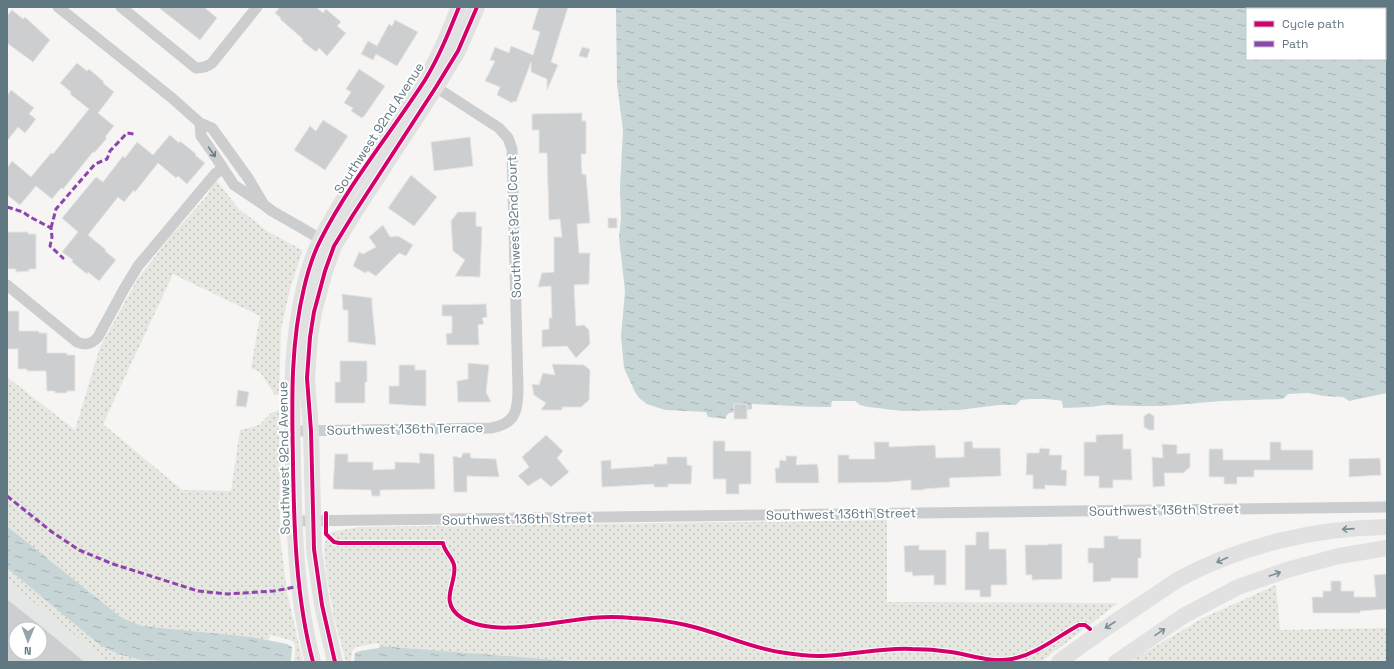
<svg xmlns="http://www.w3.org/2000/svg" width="1394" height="669" viewBox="0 0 1394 669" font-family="'Space Grotesk',sans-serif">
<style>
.built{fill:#e5e7e7;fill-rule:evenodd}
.grass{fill:url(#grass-dots)}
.water{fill:url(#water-ripples);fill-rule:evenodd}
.building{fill:#cdcecf;stroke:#e5e4e4;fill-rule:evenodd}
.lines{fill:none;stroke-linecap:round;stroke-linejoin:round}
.street{stroke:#cccdce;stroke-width:11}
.secondary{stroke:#e0e1e0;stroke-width:16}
.quiet{stroke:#8e44ad;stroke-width:3;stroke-dasharray:6 3;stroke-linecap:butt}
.cycleway-casing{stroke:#fff;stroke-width:6}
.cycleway{stroke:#d6006c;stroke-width:4}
.oneway{stroke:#657c85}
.oneway2{stroke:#7a8d94}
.labels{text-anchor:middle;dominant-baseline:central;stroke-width:4;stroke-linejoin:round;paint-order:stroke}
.street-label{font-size:13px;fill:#607881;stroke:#fff}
</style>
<defs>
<pattern id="grass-dots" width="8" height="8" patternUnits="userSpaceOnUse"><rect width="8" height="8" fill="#e6e7e1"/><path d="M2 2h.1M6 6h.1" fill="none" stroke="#bec0bc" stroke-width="1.8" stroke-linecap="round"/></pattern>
<pattern id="water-ripples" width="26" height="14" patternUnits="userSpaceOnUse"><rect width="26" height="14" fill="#c8d5d6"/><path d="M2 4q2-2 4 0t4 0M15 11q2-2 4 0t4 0" fill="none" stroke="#a6b2b3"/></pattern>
</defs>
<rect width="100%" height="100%" fill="#f6f5f4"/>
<path class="built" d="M7,581L108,662H7ZM16,629H40V653H16Z"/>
<path class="grass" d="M215,179L239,209L267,231L302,250V252L290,289L281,329L279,395H275L260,372L251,368L260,316L173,274L103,424L182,490L231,491L240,430L259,425L271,413L279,410L280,536L287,592L303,662H294L295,656V644L290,640L271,635L268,640L252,637L142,626L122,618L7,526V377L75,430L100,347L137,280L170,237L207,196Z
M887,520V602L1118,603L1041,662H584L380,646L378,643L356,647L352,651L351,662H346L334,618L327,578L324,548L326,539L331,532L359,527Z
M7,568L101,645L118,654L141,660L185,662H108L7,581Z
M1276,585L1280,630L1387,628V662H1132L1139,656L1203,618Z"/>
<path class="water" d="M616,7H1387V393L1349,401L1343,397L1324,396L1308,393L1288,394L1283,399L1221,401L1163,406H1136L1105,405L1090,407L1063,408L1062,401C1058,399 1026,398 1021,400C1019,401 1018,403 1016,405H999L959,410L903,411L868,407L860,405L855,401H832L831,407C805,407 779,405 752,404V409L729,413L726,416V419L708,417L706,412L665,410L647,404L639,398L635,392L624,368L621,336L625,291L619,237L621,218L620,188L623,130L617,84ZM1247,9H1385V59H1247Z
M7,526L122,618L142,626L252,637L287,644L292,647L291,660L289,662H186L141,660L118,654L100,645L7,568Z
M380,646L584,662H354L355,653L360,651L379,648Z"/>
<path class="building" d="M158,7H204L217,18L200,40Z
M280,7H316L323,13L326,9L341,22L337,26L346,33L327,56L319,48L316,52L302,41L303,39L280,19L281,18L275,13Z
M539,7H568L551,62L558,65L547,90V79L531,72V62L516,102L513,101L512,103L497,95L500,87L485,81L495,61L490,60L495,47L509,53L511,46L533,55L540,32L532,29Z
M12,10L23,19L25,17L50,40L33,62L7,43V16Z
M395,20L418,32L397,66L376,54L373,60L361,54L368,41L377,46L389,24L392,26Z
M582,47L590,49L587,58L579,56Z
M77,63L87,71L89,69L104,82L103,83L114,92L98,113L114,126L105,137L107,138L94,153L93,152L63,189L61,188L52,199L36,186L20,205L7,195V168L12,161L31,177L51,153L53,154L89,109L70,94L71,92L60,83Z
M359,69L385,86L365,115L362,118L351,111L353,108L344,103L351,92L346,89Z
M11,90L34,108L29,114L36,119L25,133L18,127L7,141V96Z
M582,113V121H586V154H581L582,174L586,175L590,223L577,224L579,253H590L589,284L574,285L576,326L584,325L589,330L590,344L576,358L567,346L542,347V330L549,329V318H552L551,286L538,287L542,273L554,272V237H562L560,219L549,220L547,153H539V130H532V114Z
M323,120L348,136L325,170L294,150L310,126L316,131Z
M170,135L179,143L180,141L196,154L195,155L205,163L187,184L178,176L176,178L158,163L135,192L134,190L124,202L118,197L88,235L106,250L105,251L116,260L99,281L88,272L87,274L72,262L73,260L62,252L78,232L62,218L96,177L103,182L123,156L125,158L137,142L153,155Z
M470,137L473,166L434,171L431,142Z
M411,175L437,197L414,226L388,208Z
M458,212H476V226L482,227L480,277L455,276L465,260L453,251L451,221Z
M608,218H617V228H608Z
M383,225L390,237L398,236L413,245L406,256L399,253L376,276L368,271L365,273L353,266L359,252L363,254L376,247L369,237Z
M7,232H28V234H36V269H29V271L16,272V269H8Z
M342,294L372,298V306L376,345L348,342V310H343Z
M486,304L487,317L482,318L484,324L478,325L479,345H447L446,334L452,333V316H442V305Z
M7,311H19V331H39V333H47V353H67V355H75V391H67V393H55V391H47L46,371H27V369H18V349H7Z
M340,361H367V382H365V403H335V382H340Z
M468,363L489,365L486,392L491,402H458L457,381L468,379Z
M552,364L584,365L590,370L589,400L581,407H562V410H541L546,403L534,395L532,384L539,385L543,373L555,375Z
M399,365H415V370H426V406L389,404V386H399Z
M238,390L249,392L246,407L236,406Z
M734,404H747V419H734Z
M1149,413L1154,416V430H1149L1144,427V416Z
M1123,434V449H1131L1132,480H1113V488H1099V476H1084V442H1096V435Z
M546,435L563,451L557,458L569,472L551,487L541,478L528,486L518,476L529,467L522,457Z
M713,441H725V451H751V484H739V494H726V479H713Z
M972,441L973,448H1000L1001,476L949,478L950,487L924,489V490H911V480L890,482L838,483V455H849V459H875L874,442H889V447L935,445L936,458L964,457V442Z
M1270,442H1281V450H1313V470H1254V477H1237V484H1224V477H1209V449H1223V460H1270Z
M1162,444L1177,445V454L1190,453V467L1183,473H1164L1165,486L1153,487L1152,457L1163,458Z
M1040,448L1050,449L1049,455H1062L1061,470H1067L1066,486L1045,485V489H1033V475H1026L1027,453H1039Z
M419,453L434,454L435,489L380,490V496H372L371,490L333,489L335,454H348V462H373V470L395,469V462L420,463Z
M463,453H470L471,458L496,459L499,477L467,476V492H454L453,456L461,458Z
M786,456H797L796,465L817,464L818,468L819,483H776L775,468H779L780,460L786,461Z
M667,457H687V465L692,466L691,484H668V487H654V484L602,487L601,461L611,460V469L654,466V464H667Z
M1380,458L1381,475L1349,477V459Z
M976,532H989V549H1006L1007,585H991V597H980V590H965V545H976Z
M1104,536H1118V539H1141V558H1138V578H1111V581L1093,582V563H1088V548H1104Z
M1048,544H1062V579L1032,580V575H1026L1025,545H1048Z
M919,545V550H946V585H934V575L913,576L912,572H905L904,546Z
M1387,574V609L1360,611V613H1313L1312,597H1323V591H1331V581H1341V591H1354V597H1376L1374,575Z
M7,599L40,625L85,662H7ZM16,629H40V653H16Z"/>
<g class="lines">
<path class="street" d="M58,7L172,98L200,123L212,128L248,178L264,205
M121,7L196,68C203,68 207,67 212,63L257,7
M200,123L201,136L211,150L234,185L264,205L272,211L326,242
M7,285L77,342C86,346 92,344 98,337L124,289L138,266L215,174L223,168
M293,431L491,428C515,424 518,411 518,389L512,149L508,138L499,128L431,84
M294,521L1387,507"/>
<path class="secondary" d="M313,662C296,598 294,529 293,463C292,404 290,346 304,288C308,271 313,254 321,239C350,182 391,133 425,80C439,57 449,32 459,7
M335,662L322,605L314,549L311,431L307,378L310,337L314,312L325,271L334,246L353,215L436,87L458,51L477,7
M1059,662C1087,641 1116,621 1146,601C1157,594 1168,586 1179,579C1242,545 1316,528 1387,527
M1116,662L1185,615L1238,587L1290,569L1339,556L1387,548"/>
<path class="quiet" d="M7,207L23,212L30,217L51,228L52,237L50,246L63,258L62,259
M51,228L56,209L95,164L107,159L110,151L127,133L134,134
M7,496L52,532L79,550L113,564L198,591L228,594L274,591L300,586"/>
<defs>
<path id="cycleway" d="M326,513V534L334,542L339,543H443C444,551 452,557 454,565C458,582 437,602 462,618C492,636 542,624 575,620C594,617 613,616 632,618C650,619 669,621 686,625C718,632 747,647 779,652C792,654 805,656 818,656C850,656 881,647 912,649C925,649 938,650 951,652C971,655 991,663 1012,659C1037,654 1057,637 1079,625H1085L1090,629
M313,662C296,598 294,529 293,463C292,404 290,346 304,288C308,271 313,254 321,239C350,182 391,133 425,80C439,57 449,32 459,7
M335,662L322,605L314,549L311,431L307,378L310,337L314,312L325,271L334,246L353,215L436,87L458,51L477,7"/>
</defs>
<use href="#cycleway" class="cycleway-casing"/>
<use href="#cycleway" class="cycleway"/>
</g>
<defs><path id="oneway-shaft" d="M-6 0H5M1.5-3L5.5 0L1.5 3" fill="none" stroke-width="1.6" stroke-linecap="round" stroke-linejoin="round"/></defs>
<use class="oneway" href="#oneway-shaft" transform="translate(212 152) rotate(55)"/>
<g class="oneway2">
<use href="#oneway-shaft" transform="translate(1348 529) rotate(176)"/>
<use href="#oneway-shaft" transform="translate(1222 560) rotate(155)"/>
<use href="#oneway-shaft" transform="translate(1275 574) rotate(-19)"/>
<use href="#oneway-shaft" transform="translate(1110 625) rotate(147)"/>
<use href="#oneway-shaft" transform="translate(1160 632) rotate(-34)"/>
</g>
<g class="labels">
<g class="street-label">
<text transform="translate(379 128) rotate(-57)">Southwest 92nd Avenue</text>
<text transform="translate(514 227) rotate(-92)">Southwest 92nd Court</text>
<text transform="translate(405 429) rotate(-1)">Southwest 136th Terrace</text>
<text transform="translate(284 458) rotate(-91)">Southwest 92nd Avenue</text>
<text transform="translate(1164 510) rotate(-1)">Southwest 136th Street</text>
<text transform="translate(841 514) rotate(-1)">Southwest 136th Street</text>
<text transform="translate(517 519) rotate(-1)">Southwest 136th Street</text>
</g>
</g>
<rect width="1394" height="669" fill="none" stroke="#607881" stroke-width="16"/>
<rect x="1246" y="8" width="140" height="52" fill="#ffffff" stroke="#bfc9cd"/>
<rect x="1254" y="21" width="20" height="6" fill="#d6006c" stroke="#bfc9cd"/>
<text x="1282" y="28" font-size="12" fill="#607881">Cycle path</text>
<rect x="1254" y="41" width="20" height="6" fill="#8e44ad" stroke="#bfc9cd"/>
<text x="1282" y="48" font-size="12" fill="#607881">Path</text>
<g transform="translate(28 641) rotate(181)"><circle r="19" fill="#ffffff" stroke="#bfc9cd"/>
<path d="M0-3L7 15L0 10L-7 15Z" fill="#94a4a9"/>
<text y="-6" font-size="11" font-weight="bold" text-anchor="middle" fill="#607881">N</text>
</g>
</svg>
